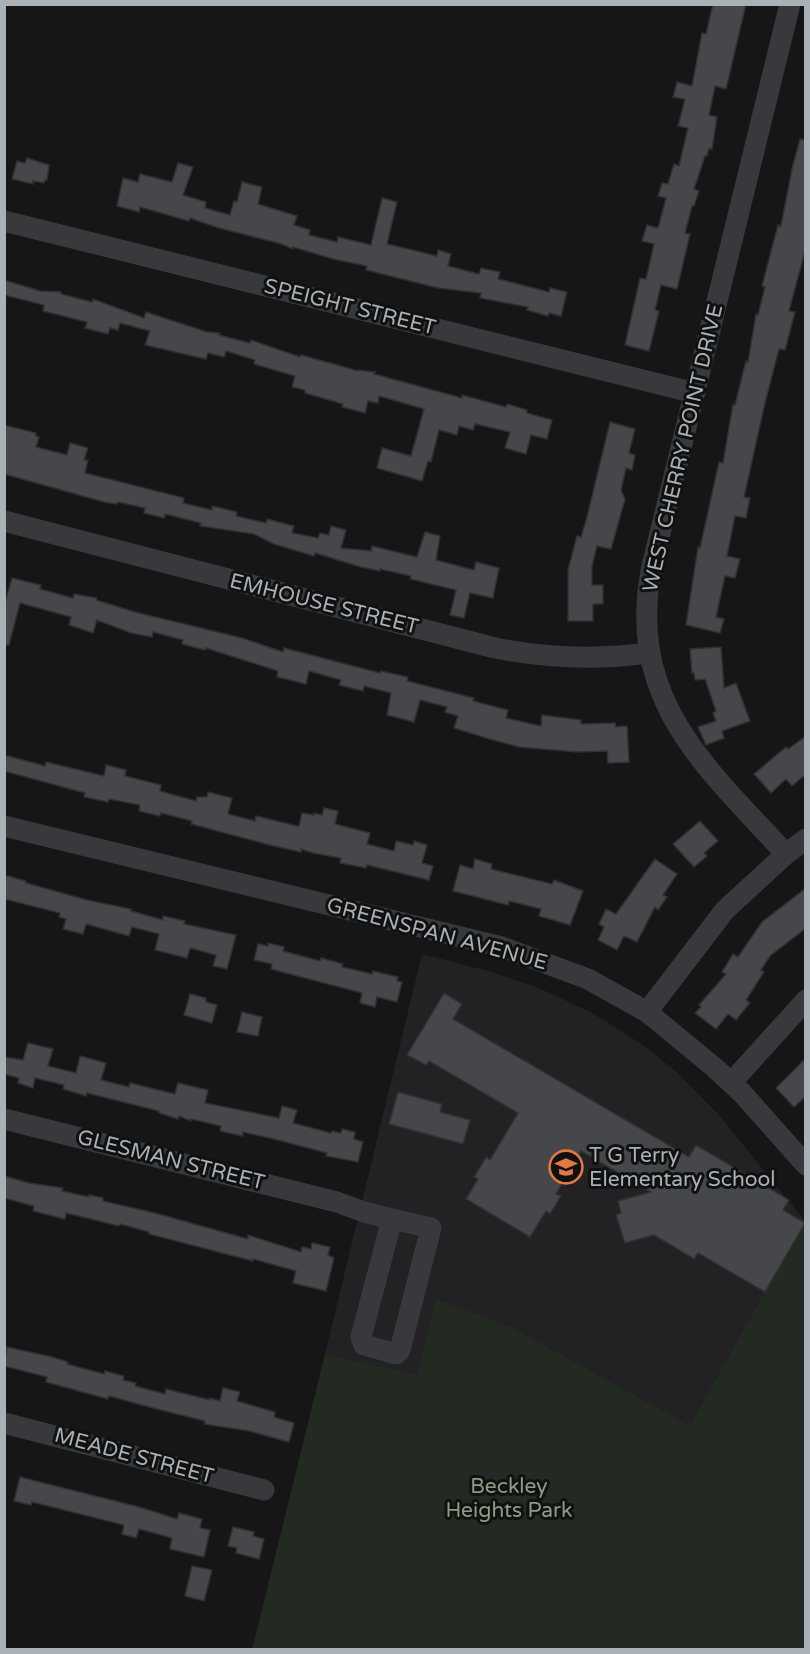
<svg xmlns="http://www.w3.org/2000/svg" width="810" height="1654" viewBox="0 0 810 1654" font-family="'Varela Round',sans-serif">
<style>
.built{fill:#222224}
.green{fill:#232a22}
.building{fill:#45474a;stroke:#303133;stroke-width:1.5}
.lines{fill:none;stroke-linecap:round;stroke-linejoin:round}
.minor{stroke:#37393c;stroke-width:21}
.labels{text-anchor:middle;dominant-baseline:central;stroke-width:6;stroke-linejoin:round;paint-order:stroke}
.street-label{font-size:21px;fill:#a9b1b6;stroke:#111112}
.poi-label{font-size:21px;fill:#a9b1b6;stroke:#111112;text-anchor:start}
.park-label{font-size:21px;fill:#899f81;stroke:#111112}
</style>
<rect width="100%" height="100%" fill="#161617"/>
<path class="built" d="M422,954L488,971L539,988L592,1013L643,1045L677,1072L718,1114L805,1221V1510L325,1354Z"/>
<path class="green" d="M804,1221L805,1223L804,1649L252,1650L325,1354L417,1375L436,1299L511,1327L690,1426Z"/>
<path class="building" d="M713,4H746L726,89L715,86L709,115L717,117L712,149L709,148L707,156H705L694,189L699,191L694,206H692L685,233L690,234L677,289L661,285L655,310L659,311L649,351L625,345L640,278L646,279L654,244L642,241L647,225L658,228L666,198L658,196L662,183L668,184L674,164L679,166L688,128L678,126L685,99L673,97L677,82L692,86L702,33L706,34Z
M800,139L806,140V247L789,311L795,312L785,350L779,349L765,403L744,497L750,498L746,518L735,516L727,556L740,559L735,578L725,576L716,617L724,619L720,633L686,625L698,547L700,548L719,462L723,463L733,404L735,405L746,361L748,362L756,314L758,315L765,287L762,286L778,225L781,226L792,169Z
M27,158L49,165L47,180H45L44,183L33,181V184L12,179L17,161L25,163Z
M178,163L193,167L183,195L206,202L205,208L230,215L234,201L237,202L242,182L262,187L258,204L297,216L294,225L310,230L309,235L337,242L338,237L371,245L382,198L397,202L387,244L437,256L438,250L451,254L448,266L479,274L481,268L500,272L498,279L549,292L550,288L567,292L561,316L549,313L548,316L527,310L528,307L480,298L481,293L438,288L366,270L367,266L333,259L293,247V249L282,244L219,228L190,218L189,221L140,207L139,212L117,206L123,178L138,182L140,174L172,182Z
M4,280L40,291L61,292V294L92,302L93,299L144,318L146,312L207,332L220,333L219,335L250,343L251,340L300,357L301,355L355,370L375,372L374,374L462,398V395L506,407L507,404L527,410V413L552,420L547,439L531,435L526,454L505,448L510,432L475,424L473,430L459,426L457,435L439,430L431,462L428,461L422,481L377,468L382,448L411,456L424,409L379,396L378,403L368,401L365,413L342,407L343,404L305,393V390L292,387L295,376L254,364L255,360L226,351L224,357L208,353L206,359L145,345L150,331L120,323L118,330L110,328L108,334L85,328L87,322L43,311L44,305L4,295Z
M610,422L635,429L629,453L635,455L632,470L626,468L621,490L625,499L611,549L597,546L592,566V585H603V604H593V621H568V570L577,536L581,537L587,517Z
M4,425L36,433V436L39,437L36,447L67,455L70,443L88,448L84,460H88L85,473L184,498L183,503L212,510V506L237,512L236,516L266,523L267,519L294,526L292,533L318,538L320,533L329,535L331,526L346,530L341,548L371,551L372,546L417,557L425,532L440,536L436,560L474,570L476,562L499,568L493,598L470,593L464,618L450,615L456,590L410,579L411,576L380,569V571L361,567L315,553L314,556L274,544L254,534L200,526L201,523L165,514L164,518L144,513L145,508L118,502L117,504L104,502L4,474Z
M12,578L41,585L40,589L73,598L74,594L97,598L96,600L135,612L242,638L283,652L284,648L380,673L381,671L408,677L407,681L474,698L473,701L508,710L506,718L541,726L542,715L581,720V724L615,723L616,727L627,726L629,762L608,763L607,751L577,752L519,747L493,740L454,728L458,716L445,712L447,707L420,700L414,722L387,715L391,693L364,686L363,691L339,685L341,680L309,671L306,684L277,677L278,671L206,648L205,650L182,644L183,640L153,632L152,637L131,633L97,620L93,633L69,625L71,617L20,603L9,645H4V606Z
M721,647L724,688L736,683L750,721L722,731L724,738L706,745L698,727L716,721L713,713L716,711L705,679L695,680L694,673H692L690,649Z
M806,736V774L792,786L786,779L771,793L754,774L786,747L788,749Z
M4,755L45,766L46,762L104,776L106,765L126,770L125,776L161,785L160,791L196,801L197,797H207L208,792L232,798L228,814L255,821L256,816L297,826H299L302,813L314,815V813L322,815L324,808L338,811L335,824L370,833L367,844L394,851L396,841L413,845L414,841L427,845L422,863L433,866L429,880L367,865L366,868L340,863L341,858L313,853L301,849V852L274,846L191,824L192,821L161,813L160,816L139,811L140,805L109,799L108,802L84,797L85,793L4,771Z
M700,821L718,841L704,853L707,856L694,867L673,844Z
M475,859L492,864L491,869L552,884L554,880L583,891L570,925L539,916L541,909L509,901L508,905L453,891L460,865L473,869Z
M655,859L677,874L663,895L667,897L658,910L655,907L637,942L624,936L617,950L598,940L604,927L599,924L606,909L616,914Z
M4,875L26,881V883L87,900L131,909V911L163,920V916L185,921L184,924L236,935L227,969L213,966L216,955L190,948L187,958L155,950L159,934L132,927L129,936L86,924L83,934L63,929L66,919L59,917L60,913L4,899Z
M806,888V928L770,956L761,970L764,972L746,1000L750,1003L736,1020L728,1014L716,1029L695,1013L701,1007L699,1005L726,974L722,972L733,954L738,957L762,922Z
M268,943L284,947L283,951L320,961L321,958L343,964L342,967L372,974L373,971L398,977L397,981L402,982L397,1002L377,997L375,1007L360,1003L362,993L271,969L272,964L254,960L258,944L268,946Z
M444,993L462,1004L453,1019L689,1157L696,1145L789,1200L783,1210L805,1223L765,1292L698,1253L694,1259L654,1235L625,1243L616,1215L621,1213L618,1201L651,1192L581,1151L556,1194L561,1196L550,1214L546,1211L530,1237L466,1199L478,1179L474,1177L486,1157L490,1160L518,1113L429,1061L426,1065L407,1055Z
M190,994L206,998V1002L217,1005L212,1023L184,1015Z
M242,1012L262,1017L258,1036L237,1032Z
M28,1043L53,1049L48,1066L76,1073L80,1056L106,1063L101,1080L129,1087L130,1083L175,1094L178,1083L208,1090L205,1103L279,1118L282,1106L297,1110L293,1123L331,1133L332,1131L341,1133L342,1129L355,1132L354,1139L363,1142L358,1162L326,1156L327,1153L274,1139L243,1132V1136L220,1131L221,1126L191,1119V1121L179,1116L178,1119L159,1113V1111L87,1093L86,1096L63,1089L64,1085L35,1078L33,1088L18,1083L19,1078L4,1074V1057L23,1060Z
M806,1058V1096L794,1107L776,1088Z
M398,1092L442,1104L440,1112L470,1120L463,1144L389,1124Z
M4,1176L29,1183L63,1188L62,1191L89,1197V1195L103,1198V1201L155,1213L248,1239V1235L301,1252L302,1247L311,1249L312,1243L330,1247L328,1255L334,1258L326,1291L293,1283L296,1271L253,1259V1261L149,1234V1232L120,1224L119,1226L66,1213L65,1219L33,1211L34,1206L4,1198Z
M7,1347L52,1357L68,1362L67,1364L104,1374L105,1371L124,1376L123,1380L136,1383L135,1386L165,1394L166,1389L210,1400V1398L220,1401L223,1388L240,1392L237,1401L275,1412L274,1417L294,1423L289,1442L249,1431L204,1424L205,1421L153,1408L109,1396L108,1399L46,1382L47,1377L4,1366Z
M20,1477L139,1507L177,1519L179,1513L202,1519L200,1528L210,1530L204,1557L170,1549L172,1538L139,1529L136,1538L122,1534L124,1525L32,1502L31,1505L14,1501Z
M233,1527L254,1532L253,1536L264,1539L259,1559L236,1553L237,1548L228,1546Z
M192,1566L212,1570L204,1601L185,1596Z"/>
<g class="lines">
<path class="minor" d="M4,221L695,393
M4,521L495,648C546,658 597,660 648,653
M4,826L502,947L588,979L647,1012L715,1068L742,1093L806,1165
M786,854C705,766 625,699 652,566L790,4
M647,1012L725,910L786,854L806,839
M731,1083L806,1000
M4,1119L337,1202L364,1212L392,1219L361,1337L364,1345L396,1354L400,1350L431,1228L392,1219
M4,1423L264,1490"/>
</g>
<defs>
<symbol id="school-ring" viewBox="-11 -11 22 22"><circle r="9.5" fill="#111112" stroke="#e17943" stroke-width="1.5"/><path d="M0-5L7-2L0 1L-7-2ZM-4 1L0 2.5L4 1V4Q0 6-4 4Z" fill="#e17943"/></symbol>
</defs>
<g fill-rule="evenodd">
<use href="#school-ring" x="547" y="1148" width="38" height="38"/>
</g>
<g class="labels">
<g class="street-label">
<text transform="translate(350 307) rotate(14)">SPEIGHT STREET</text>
<text transform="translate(683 448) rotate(-77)">WEST CHERRY POINT DRIVE</text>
<text transform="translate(324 604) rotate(14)">EMHOUSE STREET</text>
<text transform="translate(437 934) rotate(15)">GREENSPAN AVENUE</text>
<text transform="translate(171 1160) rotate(14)">GLESMAN STREET</text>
<text transform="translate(134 1456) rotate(15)">MEADE STREET</text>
</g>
<g class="poi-label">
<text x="589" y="1155">T G Terry<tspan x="589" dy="24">Elementary School</tspan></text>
</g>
<g class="park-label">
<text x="509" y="1486">Beckley<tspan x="509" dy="24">Heights Park</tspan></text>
</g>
</g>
<rect width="810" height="1654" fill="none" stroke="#a9b1b6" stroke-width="12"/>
</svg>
